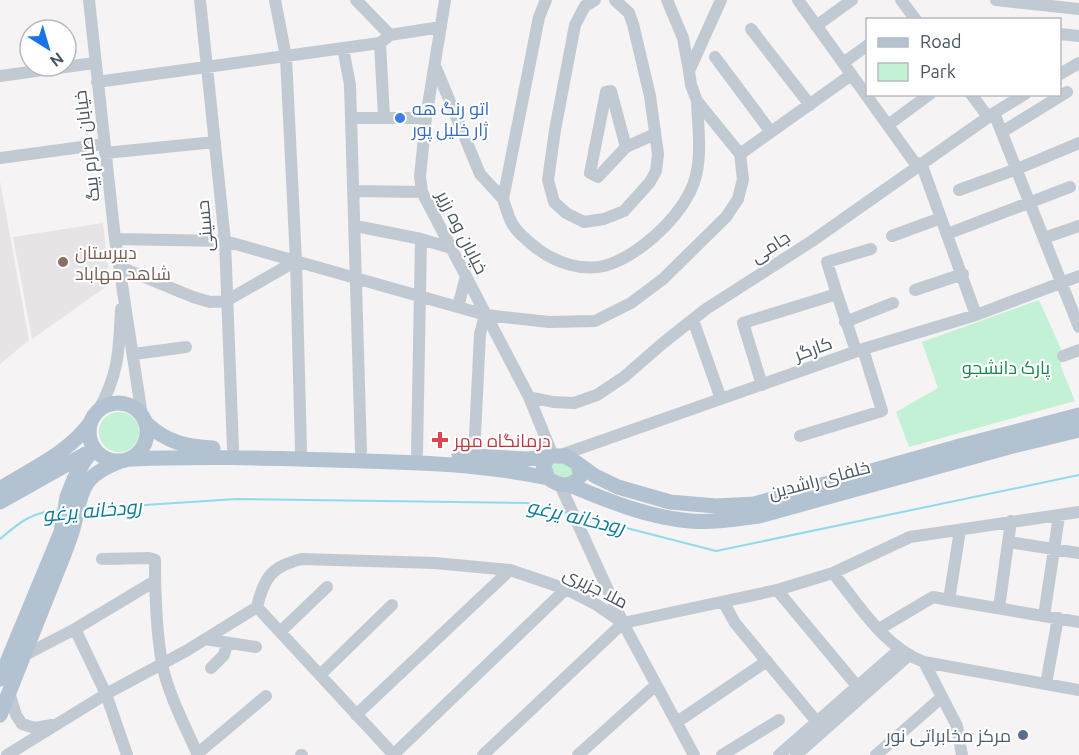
<svg xmlns="http://www.w3.org/2000/svg" width="1079" height="755" viewBox="0 0 1079 755" font-family="Ubuntu,Cairo,sans-serif">
<style>
.education{fill:#e6e4e5}
.green{fill:#c3f1d5}
.lines{fill:none;stroke-linecap:round;stroke-linejoin:round}
.stream{stroke:#90daee;stroke-width:2}
.minor{stroke:#c1cad2;stroke-width:12}
.major{stroke:#b3c2d1;stroke-width:15}
.shop-dot{fill:#3f7fe0;stroke:#fff;stroke-width:2}
.education-dot{fill:#8d6e63;stroke:#fff;stroke-width:2}
.health-dot{fill:#e0444e;stroke:#fff;stroke-width:2}
.service-dot{fill:#5c6f8a;stroke:#fff;stroke-width:2}
.labels{text-anchor:middle;dominant-baseline:central;stroke-width:4.5;stroke-linejoin:round;paint-order:stroke}
.shop-label{font-size:18px;fill:#366cbe;stroke:#fff;text-anchor:start}
.street-label{font-size:18px;fill:#4a5661;stroke:#fff}
.education-label{font-size:18px;fill:#785e54;stroke:#fff;text-anchor:start}
.park-label{font-size:18px;fill:#17864f;stroke:#fff}
.health-label{font-size:18px;fill:#be3a42;stroke:#fff;text-anchor:start}
.service-label{font-size:18px;fill:#4e5e75;stroke:#fff;text-anchor:end}
.water-label{font-size:20px;font-style:italic;fill:#0c7c9b;stroke:#fff}
</style>
<rect width="100%" height="100%" fill="#f5f3f3"/>
<path class="education" d="M0,181L29,340L0,364Z
M103,223L110,284L32,339L13,237Z"/>
<path class="green" d="M1039,300L1061,349V367L1075,401L909,447L896,412L938,388L922,342Z
M99 432a20 20 0 1 1 40 0a20 20 0 1 1-40 0Z
M565,461L575,471L571,478L557,479L548,465Z"/>
<g class="lines">
<path class="stream" d="M84,509L236,499L527,503L568,513
M580,516L716,551L1079,475
M0,539C21,521 32,512 60,510"/>
<path class="minor" d="M89,0L115,239L142,416
M200,0L225,241L233,449
M275,0L286,57L296,261L301,451
M356,0L390,35
M445,0L426,118L420,176L422,192L529,397L553,456
M546,0L539,17L503,199C506,207 508,217 513,225C519,235 530,243 539,250C557,263 582,271 604,266C637,257 675,222 690,192C704,165 698,131 697,101
M595,0L585,6L575,25L555,130L548,180L554,202L566,213L584,222L604,219L624,211L650,182L656,171L658,154L650,96L633,24L629,13L615,0
M667,0L683,38L689,71
M798,0L917,166
M901,0L916,20
M996,0L1079,9
M816,26L852,0
M751,29L810,105
M1060,34L1079,36
M380,43L384,117
M343,48L350,85L361,451
M715,57L771,132
M843,63L868,45
M436,68L480,174L503,199
M1060,74L1079,63
M0,76L94,63
M97,82L380,43L390,35L441,27
M611,91L626,147L598,177L590,173L606,92Z
M971,94L988,117
M994,113L1079,327
M351,118H426
M888,125L930,94
M1002,132L1067,92
M626,147L655,134
M105,153L215,142
M740,154L851,75
M0,158L104,144
M921,163L976,315
M959,190L1017,169L1079,143
M354,191L422,192
M356,226L421,239L451,248
M947,234L1070,187
M892,236L941,218
M1044,238L1079,226
M115,239L225,241L486,315L549,322L595,321L631,303L663,279L726,217L738,199L743,179L740,154L697,101L691,85L689,71L721,0
M120,267L193,297L210,302L226,301L296,261
M915,290L963,274
M837,294L856,351
M458,307L466,276
M693,320L721,399
M845,322L893,303
M134,354L186,347
M1063,356L1079,350
M762,385L743,323L837,294L827,262L871,249
M529,397L553,402L574,403L597,395L624,377L663,343L706,309L812,241L994,113L1025,94
M98,411C119,374 119,350 121,309
M800,436L882,411L863,349
M417,453L421,239
M561,455L863,349L976,315L1079,276
M474,456L480,334L485,315
M560,485L623,623L694,755
M1009,542L1079,553
M102,559L149,558L155,560C155,594 156,630 162,663C167,692 186,728 198,755
M833,573C859,605 884,647 924,662L957,726L962,755
M777,590L857,686
M949,600L1079,622
M724,603L735,623L817,722
M257,607L394,755
M999,608L1011,521
M1044,616L1059,516
M75,629L106,694L127,755
M879,629L933,597L949,600L960,530
M281,631L327,587
M205,639L256,647
M23,656L75,629L155,581
M924,662L1079,690
M211,668L224,655L227,644
M321,674L392,605
M1046,684L1058,618
M9,692L16,715L22,724L35,728L52,725
M356,715L510,570
M677,722L767,661
M197,754L266,696
M7,755L106,694L186,651L257,607C264,577 272,566 302,559L435,563L510,570L566,589L597,605L623,623L777,590L833,573L910,537L1079,512
M301,755H302
M393,755L566,589
M483,755L623,623
M578,755L656,685
M722,755L779,720
M779,755L900,649
M796,755L908,656
M876,755L942,697"/>
<path class="major" d="M89 432a29 29 0 1 1 58 0a29 29 0 1 1-58 0Z
M147,424C167,442 186,447 213,448
M459,455L526,459L549,457
M553,456H565L577,463L581,475C573,488 559,487 548,478L543,465L549,457Z
M133,459C200,456 267,458 334,460C406,462 477,463 548,478
M577,463L595,476L618,487L670,502L716,506L754,504L960,446L1079,415
M570,485C608,501 647,517 690,521C713,523 736,519 759,516L1009,447L1079,430
M0,489C34,467 66,455 91,422
M0,502L89,452
M0,679L61,532L67,497L74,479L85,460L94,449
M0,715L65,552C68,543 72,534 74,525C83,487 82,476 121,461"/>
</g>
<circle class="shop-dot" cx="400" cy="118" r="6"/>
<circle class="education-dot" cx="63" cy="262" r="6"/>
<path class="health-dot" d="M437 431h6v6h6v6h-6v6h-6v-6h-6v-6h6z"/>
<circle class="service-dot" cx="1023" cy="735" r="6"/>
<g class="labels">
<g class="shop-label">
<text x="412" y="108">اتو رنگ هه<tspan x="412" dy="21">ژار خلیل پور</tspan></text>
</g>
<g class="street-label">
<text transform="translate(86 146) rotate(-97)">خیابان صارم بیگ</text>
<text transform="translate(204 226) rotate(-95)">حسینی</text>
<text transform="translate(463 232) rotate(63)">خیابان وه رزیر</text>
<text transform="translate(770 246) rotate(-33)">جامی</text>
<text transform="translate(813 348) rotate(-20)">کارگر</text>
<text transform="translate(819 479) rotate(-15)">خلفای راشدین</text>
<text transform="translate(596 587) rotate(27)">ملا جزیری</text>
</g>
<g class="education-label">
<text x="75" y="252">دبیرستان<tspan x="75" dy="21">شاهد مهاباد</tspan></text>
</g>
<g class="park-label">
<text x="1006" y="367">پارک دانشجو</text>
</g>
<g class="health-label">
<text x="454" y="440">درمانگاه مهر</text>
</g>
<g class="service-label">
<text x="1011" y="735">مرکز مخابراتی نور</text>
</g>
<g class="water-label">
<text transform="translate(92 510) rotate(-5)">رودخانه یرغو</text>
<text transform="translate(576 516) rotate(13)">رودخانه یرغو</text>
</g>
</g>
<rect x="866" y="18" width="195" height="78" fill="#ffffff" stroke="#b7bbc0" stroke-width="1.5"/>
<rect x="878" y="38" width="30" height="9" fill="#b3c2d1" stroke="#b7bbc0" stroke-width="1.5"/>
<text x="920" y="48" font-size="18" fill="#4a5661">Road</text>
<rect x="878" y="63" width="30" height="18" fill="#c3f1d5" stroke="#b7bbc0" stroke-width="1.5"/>
<text x="920" y="78" font-size="18" fill="#4a5661">Park</text>
<g transform="translate(48 48) rotate(143)"><circle r="28" fill="#ffffff" stroke="#b7bbc0" stroke-width="1.5"/>
<path d="M0-4.5L10 22L0 15L-10 22Z" fill="#1a73e8"/>
<text y="-9" font-size="16" font-weight="bold" text-anchor="middle" fill="#4a5661">N</text>
</g>
</svg>
